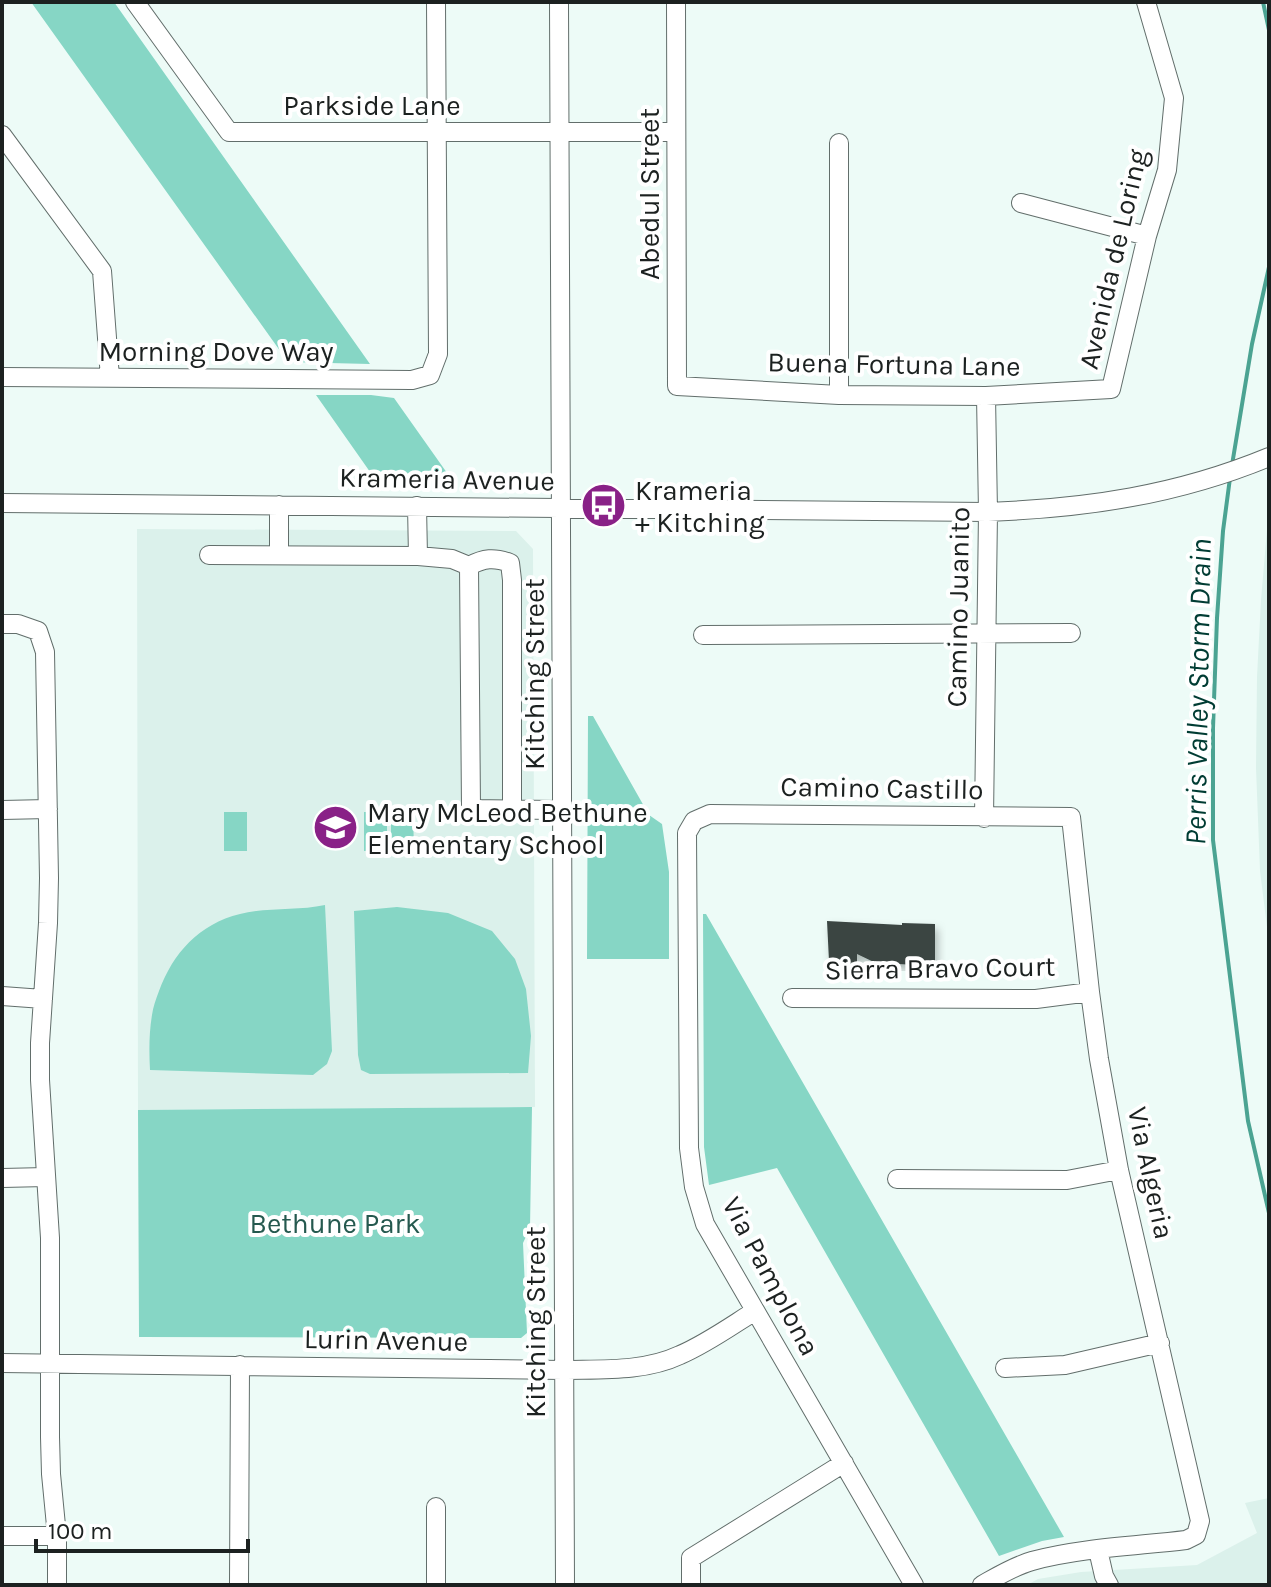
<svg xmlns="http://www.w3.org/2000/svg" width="1271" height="1587" viewBox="0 0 1271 1587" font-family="Karla,sans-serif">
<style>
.built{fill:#dbf1eb}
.green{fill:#86d6c5}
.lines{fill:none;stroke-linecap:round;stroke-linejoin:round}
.stream{stroke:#4ba392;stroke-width:4}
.building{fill:#3a4542;filter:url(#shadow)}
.minor-casing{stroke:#626e6b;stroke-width:20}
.minor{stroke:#fff;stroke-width:18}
.labels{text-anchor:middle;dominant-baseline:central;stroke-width:8;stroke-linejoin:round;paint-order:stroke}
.street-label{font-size:28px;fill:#1c2120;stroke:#fff}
.poi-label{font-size:28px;fill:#1c2120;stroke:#fff;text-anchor:start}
.park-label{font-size:28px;fill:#25594f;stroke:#fff}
.water-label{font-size:30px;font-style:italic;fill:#003c33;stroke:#fff}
</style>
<defs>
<filter id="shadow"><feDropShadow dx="3" dy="5" stdDeviation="4" flood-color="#0004"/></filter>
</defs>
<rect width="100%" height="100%" fill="#edfbf7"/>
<path class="built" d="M1269,506V943L1260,871L1256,768L1257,677L1261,600Z
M137,529L516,531L533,549L535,1107L138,1110Z
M1269,1498V1585H1027L1038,1579L1081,1572L1197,1565L1257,1533L1245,1503Z"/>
<path class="green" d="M31,2H114L370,364L288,362Z
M316,395H371L394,398L452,480L375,479Z
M588,716H593L649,815L662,824L669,872V959H587Z
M224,812H247V851H224Z
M364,812H387V850L364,851Z
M391,812H413L414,850H391Z
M325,905L332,1051L327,1064L313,1075L150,1070C149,1051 149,1033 152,1015C153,1007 156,999 159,991C173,953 199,924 240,914C268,907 297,911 325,905Z
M397,907L448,913L492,931L515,959L526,989L531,1036L528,1073L370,1074L361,1070L358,1055L354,911Z
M703,914H706L1064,1537L1042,1541L999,1556L777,1168L709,1185L704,1147Z
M532,1107L530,1228L523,1243L527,1333L521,1338L139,1337L138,1110Z"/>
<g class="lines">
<path class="stream" d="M1263,2L1269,30
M1232,465L1252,344L1269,267
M1230,478L1223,531L1217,618L1213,728V840L1248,1121L1269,1213"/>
</g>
<path class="building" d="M827,921L902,925V923L935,924V966L898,964V966L880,965L857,954V963L829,961Z"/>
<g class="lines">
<defs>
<path id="minor" d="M135,2L229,132H676
M559,2L565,1585
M676,2L677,386L839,395L986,396L1111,389L1147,236L1167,170L1174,98L1146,2
M2,135L102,271L110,378
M839,143V395
M1021,203L1147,236
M2,377L412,380L430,375L438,354L436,2
M2,503L988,512C1087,508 1177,495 1269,457
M279,505V555
M417,506L418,556
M209,555L418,556L452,559L469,566
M469,566L471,809L562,810
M469,566C484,558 494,557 510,563L512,580V810
M2,624H18L38,631L45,652L49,878L48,923L40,1043V1080L50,1238V1437L51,1474L57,1536V1585
M703,635L1071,633
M2,810L48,809
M984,818L988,512L986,396
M2,996L43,999
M792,998L1036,999L1090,992
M2,1178L46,1177
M897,1179L1067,1180L1119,1170
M2,1363L563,1370C601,1369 644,1372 680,1355C706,1344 731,1326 755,1311
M1005,1368L1065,1365L1160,1343
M436,1507V1585
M2,1536H57
M1098,1550L1104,1576L1109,1585
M239,1585L240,1365
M691,1585V1558L844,1463
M914,1585L705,1224L694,1187L689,1148L687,833L694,821L710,814L1071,817L1090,992L1099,1059L1119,1170L1200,1521L1196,1535L1186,1540C1135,1546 1081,1548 1032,1561C1014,1566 998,1576 982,1585"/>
</defs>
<use href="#minor" class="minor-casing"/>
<use href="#minor" class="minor"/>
</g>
<defs>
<symbol id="bus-disc" viewBox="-11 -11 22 22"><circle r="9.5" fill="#892187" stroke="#fff"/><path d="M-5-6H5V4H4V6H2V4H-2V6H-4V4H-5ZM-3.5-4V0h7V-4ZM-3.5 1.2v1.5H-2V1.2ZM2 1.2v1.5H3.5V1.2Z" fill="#fff"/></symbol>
<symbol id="school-disc" viewBox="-11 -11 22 22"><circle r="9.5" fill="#892187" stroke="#fff"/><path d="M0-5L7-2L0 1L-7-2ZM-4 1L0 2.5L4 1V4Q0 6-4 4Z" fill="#fff"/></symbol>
</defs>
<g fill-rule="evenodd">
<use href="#bus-disc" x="578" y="480" width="51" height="51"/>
<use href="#school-disc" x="310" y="802" width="51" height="51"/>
</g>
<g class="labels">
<g class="street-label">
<text x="372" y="105">Parkside Lane</text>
<text transform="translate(649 194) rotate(-90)">Abedul Street</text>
<text transform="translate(1113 259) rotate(-77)">Avenida de Loring</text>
<text x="216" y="351">Morning Dove Way</text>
<text transform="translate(894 364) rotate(1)">Buena Fortuna Lane</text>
<text transform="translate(447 479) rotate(1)">Krameria Avenue</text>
<text transform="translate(958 607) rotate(-89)">Camino Juanito</text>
<text transform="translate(534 674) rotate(-90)">Kitching Street</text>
<text transform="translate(882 788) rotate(1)">Camino Castillo</text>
<text transform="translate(940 968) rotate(-1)">Sierra Bravo Court</text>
<text transform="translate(1151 1173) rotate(78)">Via Algeria</text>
<text transform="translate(771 1276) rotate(62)">Via Pamplona</text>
<text transform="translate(535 1322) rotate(-90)">Kitching Street</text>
<text transform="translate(386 1340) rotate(1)">Lurin Avenue</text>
</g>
<g class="poi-label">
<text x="635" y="490">Krameria<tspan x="635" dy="32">+ Kitching</tspan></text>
<text x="367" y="812">Mary McLeod Bethune<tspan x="367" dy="32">Elementary School</tspan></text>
</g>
<g class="park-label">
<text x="335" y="1223">Bethune Park</text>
</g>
<g class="water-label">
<text transform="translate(1198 692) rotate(-89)">Perris Valley Storm Drain</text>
</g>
</g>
<rect width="1271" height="1587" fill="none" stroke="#1c2120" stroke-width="8"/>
<path d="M36 1539v12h212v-12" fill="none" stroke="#1c2120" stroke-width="4"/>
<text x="48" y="1539" font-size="24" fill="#1c2120" stroke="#ffffff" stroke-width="6" paint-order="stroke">100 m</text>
</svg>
